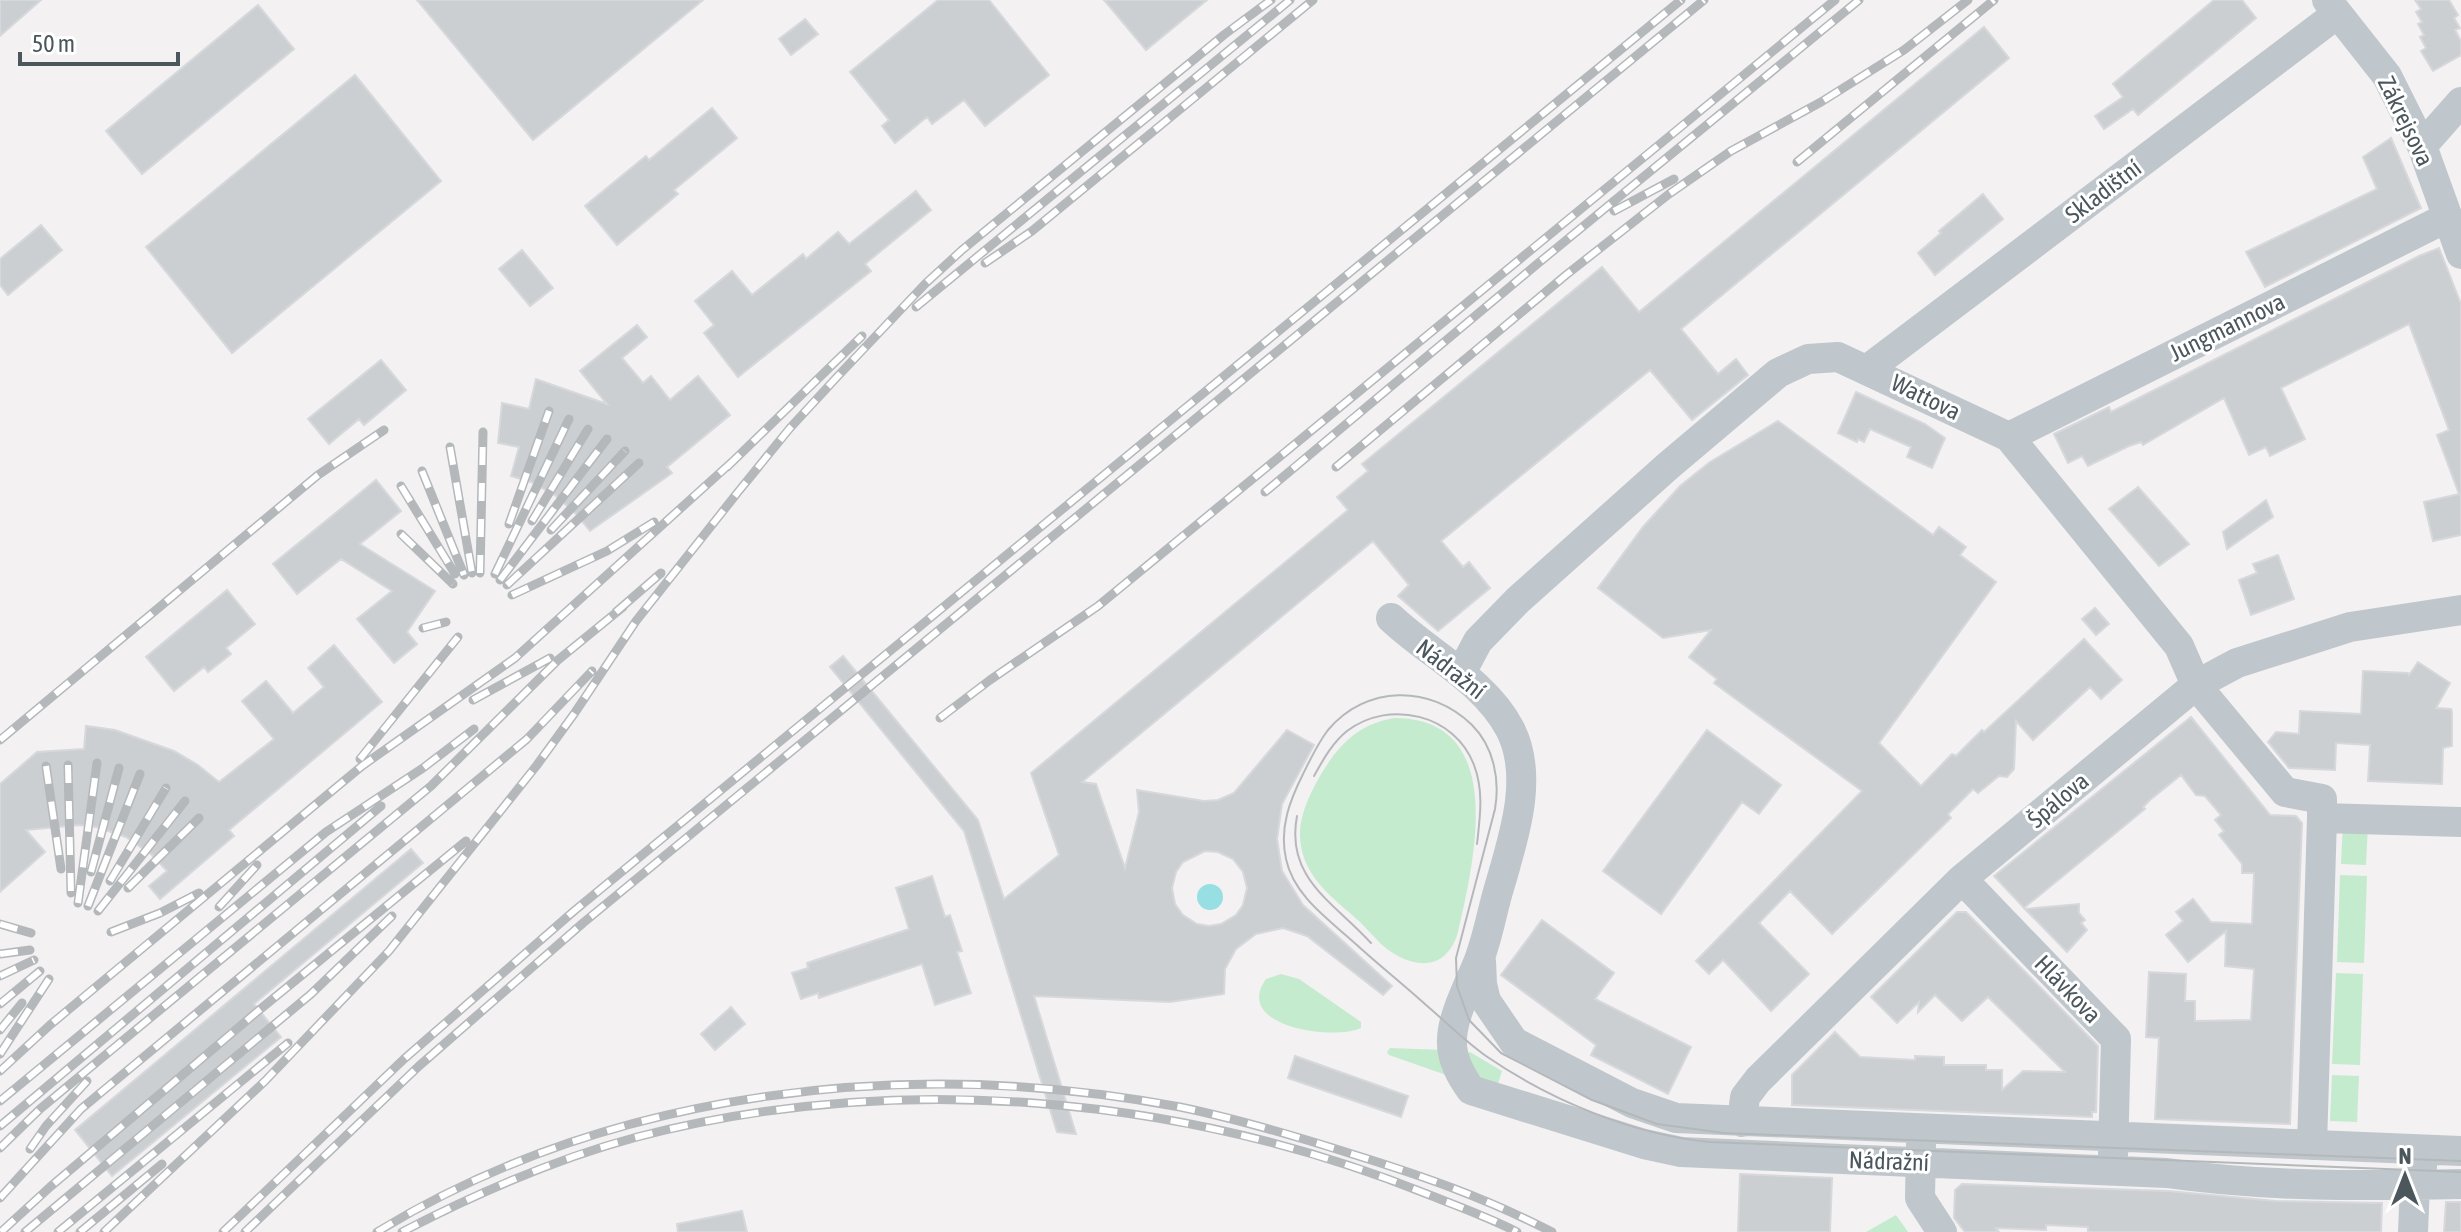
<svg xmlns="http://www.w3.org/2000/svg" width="2461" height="1232" viewBox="0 0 2461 1232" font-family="'Asap Condensed',sans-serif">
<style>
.green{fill:#c5ebce}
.water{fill:#97dfe3}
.building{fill:#cccfd2;stroke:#d6d8dc;stroke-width:2;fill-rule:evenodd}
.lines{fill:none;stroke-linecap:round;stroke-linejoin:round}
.minor{stroke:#bfc7cc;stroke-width:30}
.tram{stroke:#b4b8bb;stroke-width:2}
.rail-casing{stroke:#b4b8bb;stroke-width:9}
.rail{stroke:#fff;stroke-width:6;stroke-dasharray:18;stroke-linecap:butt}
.labels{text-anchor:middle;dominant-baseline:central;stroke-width:6;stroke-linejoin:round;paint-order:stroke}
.street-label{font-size:24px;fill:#4b575d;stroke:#fff}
</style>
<rect width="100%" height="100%" fill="#f3f1f2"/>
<path class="green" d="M1394,718C1509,718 1474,861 1458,932C1446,974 1409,969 1381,944C1374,937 1367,929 1360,922C1336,900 1307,881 1301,846C1296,820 1310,793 1323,771C1341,742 1360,724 1394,718Z
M2343,823L2368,824L2366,865L2341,864Z
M2340,875L2367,876L2364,963L2337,962Z
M2336,973L2363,974L2360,1065L2332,1064Z
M1281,974L1299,979L1361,1022V1028C1334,1041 1232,1027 1266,979Z
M1390,1048L1443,1050L1446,1075L1389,1055L1387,1052Z
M1470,1052L1502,1071L1495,1094L1484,1089L1467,1054Z
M2332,1075L2359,1076L2357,1122L2330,1121Z
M1896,1215L1908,1232H1866Z"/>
<path class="water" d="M1197 897a13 13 0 1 1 26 0a13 13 0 1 1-26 0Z"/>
<path class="building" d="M0,0H41L0,36Z
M417,0H703L533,140Z
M938,0H989L1049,75L985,126L964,100L932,124L927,117L895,143L882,126L889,120L850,72Z
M1104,0H1207L1146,50Z
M2214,0H2242L2256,18L2138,115L2133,109L2104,129L2095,116L2123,97L2113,84Z
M2415,0H2449L2458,15L2454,18L2460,28L2455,30L2461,41V55L2433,71L2421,51L2426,48L2420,37L2424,35L2418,24L2422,22L2416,12L2421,9Z
M258,5L294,49L142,174L106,131Z
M805,19L818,34L791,55L779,39Z
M1984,27L2009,58L1681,329L1718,374L1736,359L1748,375L1692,420L1650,370L1441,541L1463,567L1469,562L1490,588L1438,631L1398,596L1409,585L1373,541L1082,782L1096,784L1125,868L1139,812L1137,790L1204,801L1218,800L1234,793L1287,730L1314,745L1282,804L1277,839L1282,871L1303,905L1392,986L1383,995L1307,936L1283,928L1256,934L1236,949L1225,969L1224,994L1170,1002L1034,996L1076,1134L1057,1132L964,831L830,667L843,656L978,820L1004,899L1059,855L1031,773L1348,510L1337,497L1368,471L1362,464L1602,267L1639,312ZM1205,851L1218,852L1233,859L1243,872L1247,888L1243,905L1236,915L1221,924L1209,926L1197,924L1183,915L1175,904L1172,888L1176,872L1183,862Z
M355,75L441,181L232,353L146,247Z
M712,108L737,138L674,190L678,194L617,245L585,206L646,156L649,160Z
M2391,138L2421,208L2265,287L2246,252L2377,189L2363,157Z
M916,191L931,210L865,264L871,271L738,377L704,333L714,325L695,301L732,271L752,295L803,254L806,259L838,232L849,244Z
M1983,194L2003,219L1935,275L1918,253L1941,233L1939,231Z
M41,225L62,250L8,295L0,285V259Z
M2439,248L2461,304V535L2433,541L2424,502L2459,494L2437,435L2449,430L2409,324L2281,388L2305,439L2270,456L2266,447L2249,455L2224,398L2143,445L2141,442L2129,446L2088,466L2082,456L2068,463L2054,434L2109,407L2111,412L2419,256Z
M522,250L553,288L530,306L499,269Z
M637,325L647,337L622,358L643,383L651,376L670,400L698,376L730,415L667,467L672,473L590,531L577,515L556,496L531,482L511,476L519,447L498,443L502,403L529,409L536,379L607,404L580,371Z
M381,360L406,390L364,425L359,419L329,444L308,419Z
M1856,392L1925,424L1945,438L1932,468L1907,457L1911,447L1870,429L1864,442L1858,439L1857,442L1838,433Z
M1778,421L1933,535L1939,527L1966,547L1960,555L1996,582L1879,743L1921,786L1952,754L1956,756L1982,730L1984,732L2084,639L2122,680L2101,699L2090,687L2033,740L2016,721L2014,769L2007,777L1999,776L1978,793L1973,789L1948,814L1951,818L1832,934L1790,891L1759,923L1809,974L1771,1011L1723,960L1709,974L1696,961L1862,791L1714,683L1717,679L1689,657L1711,630L1663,638L1598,588L1643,527L1680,486L1710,462Z
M376,480L401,511L360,544L435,591L407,632L417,644L394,663L357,619L392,591L341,559L297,594L273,564Z
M2138,487L2189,544L2159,566L2109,509Z
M2266,500L2273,517L2227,549L2223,532Z
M2278,555L2294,599L2251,615L2239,580L2257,573L2253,564Z
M227,590L255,624L226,648L231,654L208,672L204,667L174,691L146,657Z
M2095,608L2109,624L2096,635L2082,619Z
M334,645L382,702L229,830L234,836L160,899L149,886L167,871L152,855L126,837L96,827L79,825L26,830L45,852L0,892V784L37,752L84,749L86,726L115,730L174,751L198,765L219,782L274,739L242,701L266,681L293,713L324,687L308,668Z
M2418,662L2450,683L2436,708L2451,709L2452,712V746L2443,748L2442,784L2368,781L2370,745L2336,743L2335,770L2289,768L2268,742L2276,732L2299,734L2300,711L2361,714L2363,671L2408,673L2409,675Z
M2191,717L2270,815L2296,816L2302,823L2290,1124L2155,1119L2159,1038L2146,1037L2149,972L2186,974L2185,1001H2195V1021L2251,1020L2254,969L2225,966L2226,931L2188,962L2166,935L2183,921L2176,912L2193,899L2211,922L2252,924L2254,873H2242V864L2219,835L2224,831L2215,820L2221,815L2205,796L2196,795L2181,775L2150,800L2143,807L2145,809L2024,908L1994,876Z
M1707,730L1781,785L1759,814L1742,802L1661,914L1603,871Z
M411,849L423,863L254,1004L281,1037L112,1176L75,1130Z
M932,876L945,917L950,915L962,951L957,952L971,993L935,1005L922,964L819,998L818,993L801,999L792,973L808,968L807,963L909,929L896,888Z
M2079,904V913L2085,920L2081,923L2087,930L2067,952L2025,909Z
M1957,912H1966L2098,1046L2096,1112H2092V1117L1792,1105V1075L1835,1032L1860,1057L1915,1060V1056L1944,1057V1065H1986V1070H2002V1090L2023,1071L2065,1072L1988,997L1962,1021L1935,995L1918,1012L1919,1002L1897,1023L1871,997Z
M1542,920L1614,973L1595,999L1691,1047L1668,1094L1591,1055L1596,1045L1501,975Z
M731,1007L745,1024L715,1050L701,1034Z
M1295,1056L1408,1096L1401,1117L1288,1078Z
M1740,1174L1832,1178L1830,1232H1738Z
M1962,1184L2168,1191L2276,1201L2382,1203L2381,1232H2088V1227L2046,1225V1230L1996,1228L1999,1232H1965L1954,1218L1955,1190Z
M2446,1202H2461V1232H2444Z
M742,1211L747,1232H678L677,1224Z"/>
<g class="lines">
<path class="minor" d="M2327,0L2387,76L2422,146L2461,254
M2422,146L2461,102
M1868,369L2337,14
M2009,437L2446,218
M1391,618C1430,655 1484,680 1510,729C1536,779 1511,845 1497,895C1491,917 1487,939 1479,960C1470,983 1452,1016 1452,1040C1451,1059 1461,1076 1471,1090L1644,1144L1681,1152L2167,1173C2264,1187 2364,1186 2461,1184
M1461,673L1478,641L1518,600L1668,466L1778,373L1808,359L1838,357L2009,437L2179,646L2196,685L2285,792L2322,799V818
M1962,879L2116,1039L2113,1156
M1481,961L1482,984L1486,1001L1514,1042L1632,1103L1676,1118L2461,1151
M1742,1122L1745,1097L1758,1080L1962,879L2196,685L2237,663L2350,627L2461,610
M1921,1143L1920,1198L1942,1232
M2312,1145L2322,818L2461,822
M2413,1232L2415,1185L2422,1166"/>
<path class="tram" d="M1314,776C1323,760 1332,743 1347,731C1389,699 1455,714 1474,765C1484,791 1480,817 1477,844
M1297,816C1285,879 1335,903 1371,943
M2461,1161L1724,1133L1657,1124L1592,1100L1501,1053L1469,1020L1457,986L1456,958L1495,809C1500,780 1494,747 1472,725C1430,684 1366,685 1328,730C1318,743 1311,758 1304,772C1290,800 1279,827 1286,859C1294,897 1331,921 1358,946C1380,966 1404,985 1426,1005C1446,1022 1465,1041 1486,1056C1550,1100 1633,1135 1710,1142L2461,1172"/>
<defs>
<path id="rail" d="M1797,162L1994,0
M1614,211L1674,179
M985,263L1032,231L1313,0
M916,307L1290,0
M450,447L472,573
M727,467L862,336
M1336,467L1566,275L1669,194L1731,151L1821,102L1904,50L1968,0
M422,471L464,575
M401,486L455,574
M1265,492L1536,265L1859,0
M532,521L588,429
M509,524L549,411
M551,530L625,451
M401,534L453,584
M480,573L483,432
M495,574L569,419
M500,580L607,439
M507,585L639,463
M512,595L607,551L654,522
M616,612L661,573
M423,628L446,622
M473,700L550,658
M940,718L990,680L1098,606L1835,0
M0,740L318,475L384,430
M360,759L458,637
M68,765L71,893
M46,766L61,869
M91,872L119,768
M110,881L166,788
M128,888L199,818
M78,903L97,763
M88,906L140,774
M219,907L257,865
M98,911L185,801
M0,924L31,933
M111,932L160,913L199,893
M0,954L30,950
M0,976L34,960
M0,1004L40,971
M0,1030L22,1003
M0,1054L49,979
M0,1071L50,1025L362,766L515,658L733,461
M0,1101L326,832L423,768L474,729
M0,1126L381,806
M0,1148L40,1109L431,786L558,660L623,607
M30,1149L46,1126L87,1081
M0,1198L81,1109L527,739L592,671
M1,1232L50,1187L258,1011L466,841
M25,1232L311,994L392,916
M58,1232L288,1043
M80,1232L162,1164
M104,1232L265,1081L389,951L537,765L574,714L636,621L738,492L790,428L837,377L925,284L962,250L1225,34L1271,0
M223,1232L404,1059L574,911L1681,0
M245,1232L419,1066L583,923L1704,0
M377,1232C613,1088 911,1056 1180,1107C1238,1119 1295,1136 1352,1154C1423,1176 1486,1198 1552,1232
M402,1232C477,1193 555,1159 637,1137C895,1070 1181,1095 1427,1194C1457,1206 1488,1217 1517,1232"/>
</defs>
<use href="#rail" class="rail-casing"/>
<use href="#rail" class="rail"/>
</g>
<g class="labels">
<g class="street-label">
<text transform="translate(2406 121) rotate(64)">Zákrejsova</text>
<text transform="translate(2103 191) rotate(-37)">Skladištní</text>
<text transform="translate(2227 327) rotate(-26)">Jungmannova</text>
<text transform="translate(1926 397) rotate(26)">Wattova</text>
<text transform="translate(1451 669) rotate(38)">Nádražní</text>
<text transform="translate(2058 800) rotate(-40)">Špálova</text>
<text transform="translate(2068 989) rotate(46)">Hlávkova</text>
<text transform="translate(1889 1161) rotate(2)">Nádražní</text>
</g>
</g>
<g transform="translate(2405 1176)" stroke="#ffffff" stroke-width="6" paint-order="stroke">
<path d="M0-6L14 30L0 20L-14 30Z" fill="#4b575d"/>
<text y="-12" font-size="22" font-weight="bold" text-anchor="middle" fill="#4b575d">N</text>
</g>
<path d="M20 52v12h158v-12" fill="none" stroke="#4b575d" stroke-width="4"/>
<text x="32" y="52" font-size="24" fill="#4b575d" stroke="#ffffff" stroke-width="6" paint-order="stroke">50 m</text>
</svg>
